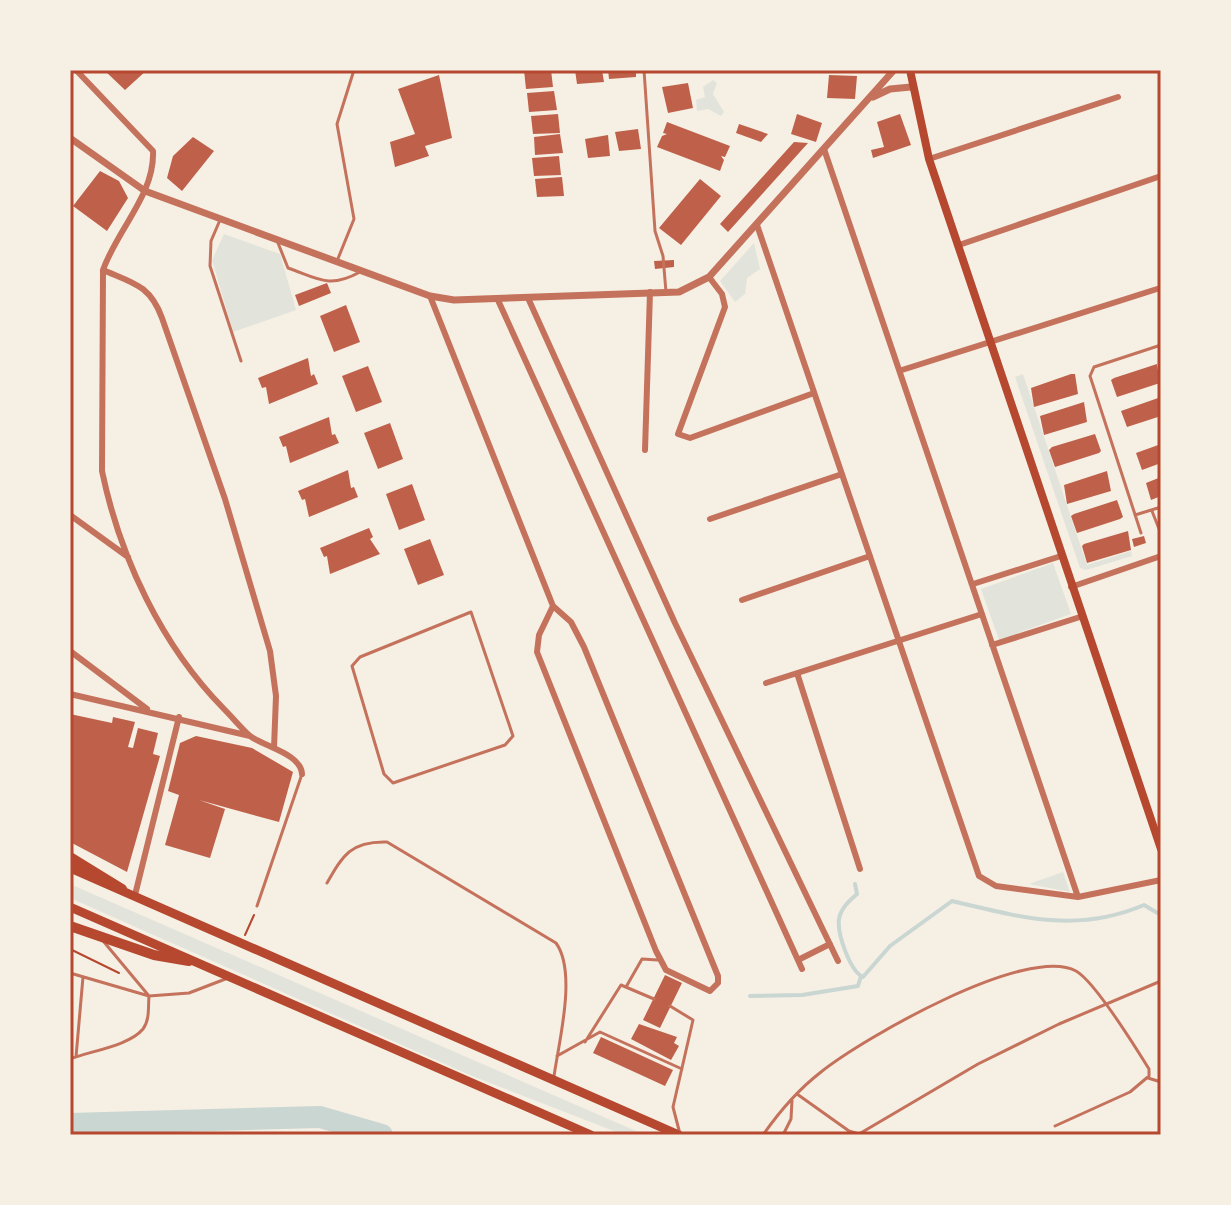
<svg xmlns="http://www.w3.org/2000/svg" width="1231" height="1205" viewBox="0 0 1231 1205" font-family="'Playfair Display',serif">
<style>
.green{fill:#e2e4dc}
.lines{fill:none;stroke-linecap:round;stroke-linejoin:round}
.stream{stroke:#c9d6d2;stroke-width:4}
.river{stroke:#c9d6d2;stroke-width:22}
.building{fill:#bf614a}
.path{stroke:#b5482f;stroke-width:2}
.service{stroke:#c5725c;stroke-width:3}
.minor{stroke:#c5725c;stroke-width:6}
.tertiary{stroke:#c5725c;stroke-width:7}
.secondary{stroke:#b5482f;stroke-width:8}
.trunk{stroke:#b5482f;stroke-width:9}
.motorway{stroke:#b5482f;stroke-width:10}
.neatline{fill:none;stroke:#b5482f;stroke-width:3}
</style>
<rect width="100%" height="100%" fill="#f6efe4"/>
<path class="green" d="M713,80L717,83L713,94L724,112L721,116L708,109L697,111L696,100L705,97L703,87Z
M224,234L280,254L296,310L233,332L212,260Z
M754,243L760,269L747,278L745,294L735,302L720,281Z
M1023,374L1087,565L1131,551L1132,556L1086,570L1080,568L1015,377Z
M1053,563L1071,614L999,640L981,589Z
M1063,872L1070,892L1029,884Z
M70,884L645,1135H624L472,1076L70,898Z"/>
<g class="lines">
<path class="stream" d="M855,884L857,894C849,901 841,908 839,919C837,934 850,971 863,977L890,946L952,901C1020,917 1076,934 1144,905L1161,915
M750,996L802,995L858,986L861,976"/>
<path class="river" d="M70,1124L320,1117L382,1135"/>
</g>
<path class="building" d="M104,70H147L125,90Z
M524,70H551L553,87L526,89Z
M575,70H602L604,82L577,84Z
M608,70H636V77L609,79Z
M439,75L452,138L425,146L429,156L395,167L390,142L415,134L398,89Z
M829,75L857,76L855,99L827,98Z
M688,83L693,108L668,113L662,87Z
M554,91L557,110L529,112L527,93Z
M558,114L560,133L533,134L531,116Z
M797,114L822,123L816,142L791,134Z
M900,114L911,145L873,158L871,150L884,147L877,122Z
M667,122L730,146L725,157L721,156L724,160L720,171L657,147L662,136L667,134L663,133Z
M739,124L768,134L761,142L736,133Z
M638,129L641,149L619,151L615,132Z
M560,134L563,153L535,155L534,137Z
M608,135L610,156L588,158L585,139Z
M193,137L214,151L182,191L167,178L173,156Z
M794,142L808,143L728,232L720,224Z
M559,156L561,175L534,176L532,158Z
M100,171L119,181L128,198L107,231L73,206Z
M562,177L564,196L537,197L535,179Z
M700,179L721,196L681,245L659,228Z
M674,260V267L655,269L654,261Z
M327,283L331,293L299,306L295,295Z
M346,305L360,342L334,352L320,316Z
M308,358L311,376L314,374L318,384L269,404L266,387L262,388L258,378Z
M1157,364L1160,383L1117,397L1111,380L1114,378Z
M368,366L382,402L356,412L342,376Z
M1071,374H1075L1078,394L1034,407L1031,388Z
M1161,397V416L1127,427L1121,411Z
M1084,402L1087,422L1044,435L1040,416Z
M329,417L332,435L335,434L339,443L290,463L286,446L283,447L279,437Z
M390,423L403,459L378,469L364,433Z
M1095,434L1101,451L1099,453L1055,467L1049,450L1052,447Z
M1161,444V463L1142,470L1136,453Z
M348,470L351,488L354,487L358,497L309,517L305,499L302,500L298,491Z
M1107,471L1111,491L1067,504L1064,485Z
M1161,477V496L1151,500L1146,483Z
M412,484L425,520L399,530L386,494Z
M1117,500L1123,517L1120,519L1077,533L1071,516L1074,514Z
M369,528L373,537L370,539L380,554L330,574L327,556L324,557L320,548Z
M1128,531L1131,550L1087,563L1082,546L1084,544Z
M1144,536L1146,543L1134,547L1132,539Z
M430,539L444,575L418,585L404,549Z
M70,714L112,723L113,717L135,722L128,747L133,748L138,728L158,733L153,754L160,756L127,872L70,842Z
M196,736L252,748L293,772L279,822L199,800L225,809L210,858L165,845L179,795L168,791L180,743Z
M665,975L682,983L660,1028L643,1020Z
M639,1024L677,1037L674,1043L679,1046L671,1060L631,1039Z
M601,1037L673,1070L665,1086L593,1053Z"/>
<g class="lines">
<path class="path" d="M245,935L254,915
M70,949L119,973"/>
<path class="service" d="M644,70L655,231L663,256L666,292
M220,220L211,241L210,266L241,361
M278,243L288,268C319,279 329,289 360,272
M337,261L354,219L337,124L354,70
M1152,511L1161,534
M1135,515L1161,507
M1141,533L1090,376L1094,367L1161,345
M471,612L513,736L505,745L393,783L384,774L352,666L360,657Z
M327,883C343,855 351,841 387,842L556,943C577,972 559,1041 554,1076
M257,906L302,774
M104,942L149,996L189,993L228,978
M70,973L149,996C148,1006 150,1020 143,1029C129,1046 90,1051 70,1059
M626,987L642,959L658,960
M670,1006L693,1020L673,1107L680,1134
M585,1042L621,985L654,999
M557,1056L600,1032L682,1069
M76,1057L83,977
M1148,1078L1161,1082
M797,1094L849,1131L859,1134L978,1064L1059,1024L1161,981
M763,1135C779,1112 799,1089 821,1072C862,1039 1027,944 1076,971C1094,981 1136,1048 1149,1069V1076L1130,1092L1055,1126
M783,1135L791,1119L792,1100"/>
<path class="minor" d="M76,70L153,151C155,194 117,230 103,270L102,471C120,558 162,646 224,709C233,718 241,728 250,736C265,747 301,754 302,774
M824,149L1078,897
M929,159L1118,97
M757,225L979,876L996,886L1078,897L1161,880
M959,245L1161,176
M103,270C133,283 150,285 162,318L225,499L270,651L276,696L274,748
M709,277L722,294L725,307L678,434L690,438L814,393
M430,296L553,606L571,622L584,647L718,976V983L710,991L666,970L656,951L537,652L539,635L553,606
M497,298L802,969
M528,298L675,623L838,961
M902,370L1157,289
M645,450L650,292
M70,515L128,557
M710,519L842,474
M973,584L1061,556
M1071,587L1161,556
M742,600L870,556
M992,645L1080,617
M70,651L147,709
M797,673L860,869
M766,683L982,614
M70,694L250,736
M135,895L179,717
M798,960L830,944"/>
<path class="tertiary" d="M873,97L890,89L911,87
M70,138L145,191L430,296L454,300L679,292L709,277L894,70"/>
<path class="secondary" d="M910,70L929,159L1161,849"/>
<path class="trunk" d="M70,868L679,1135
M70,907L591,1135"/>
<path class="motorway" d="M70,857L122,889
M70,926L154,955L189,961"/>
</g>
<rect width="1231" height="1205" fill="none" stroke="#f6efe4" stroke-width="144"/>
<rect x="72" y="72" width="1087" height="1061" class="neatline"/>
</svg>
